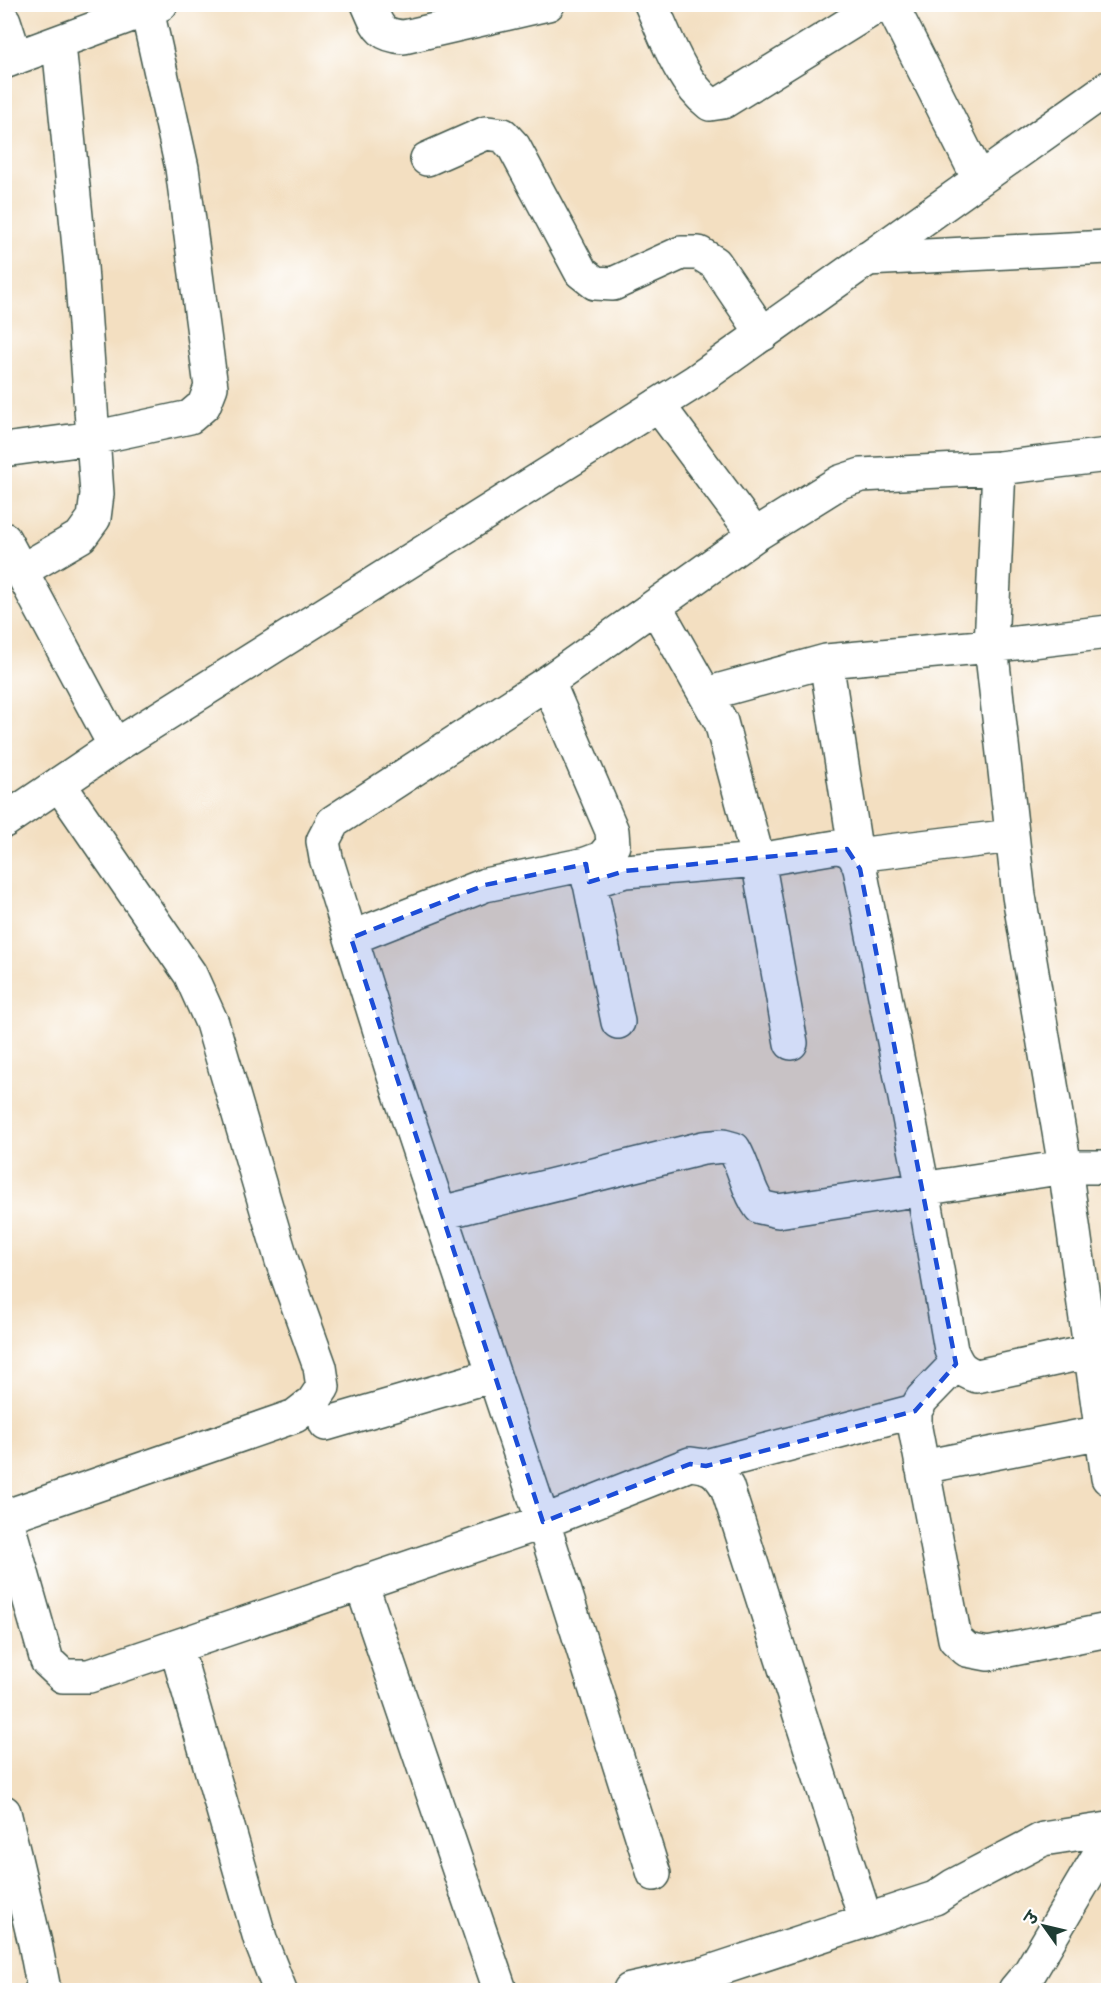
<svg xmlns="http://www.w3.org/2000/svg" width="1113" height="1995" viewBox="0 0 1113 1995" font-family="Mynerve,'Playpen Sans Deva',sans-serif">
<style>
.lines{fill:none;stroke-linecap:round;stroke-linejoin:round}
.street-casing{stroke:#3f5549;stroke-width:36}
.secondary-casing{stroke:#3f5549;stroke-width:36}
.street{stroke:#fff;stroke-width:33}
.secondary{stroke:#fff;stroke-width:33}
.marked{fill:#1d4ed8;fill-opacity:0.2;stroke:#1d4ed8;stroke-width:4.5;stroke-dasharray:12 8;stroke-linejoin:round}
</style>
<rect width="100%" height="100%" fill="#fff"/>
<filter id="ink" filterUnits="userSpaceOnUse"><feTurbulence type="fractalNoise" baseFrequency=".0167" numOctaves="2"/><feDisplacementMap in="SourceGraphic" scale="12" xChannelSelector="R" yChannelSelector="G"/><feConvolveMatrix kernelMatrix="1 2 1 2 8 2 1 2 1" color-interpolation-filters="sRGB"/></filter>
<filter id="wash" filterUnits="userSpaceOnUse"><feTurbulence type="fractalNoise" baseFrequency=".008" numOctaves="4" result="noise"/><feDisplacementMap in="SourceGraphic" scale="24" xChannelSelector="R" yChannelSelector="G"/><feGaussianBlur stdDeviation="1.35" result="paint"/><feColorMatrix in="noise" values="0 0 0 0 0 0 0 0 0 0 0 0 0 0 0 0 0 1.4 0 .05"/><feComposite in="paint" operator="in"/></filter>
<g filter="url(#wash)">
<rect width="100%" height="100%" fill="#f3dfc1"/>
</g>
<g filter="url(#ink)">
<g class="lines">
<defs>
<path id="street" d="M368,4C378,26 378,35 404,37L548,4
M651,4C666,37 681,82 710,104L723,102L881,4
M891,4L979,179
M4,21L16,58
M4,62L161,4
M427,159L486,133L503,135L514,147L581,272L595,283L613,284L681,253H699L715,263L763,334
M866,259L1108,247
M658,405L755,535
M4,450L93,438L190,417L204,405L211,387L182,168L147,10
M999,468L991,646L1019,896L1065,1167L1108,1478
M21,571L81,536L94,518L97,494L81,267L59,44
M655,606L721,722L758,860L791,1043
M826,661L856,855L1012,836
M706,694L826,661L991,646L1108,632
M586,864L618,1022
M589,882L625,871L758,860L836,847C851,849 855,854 860,869L923,1189L951,1350C957,1365 961,1371 977,1376L1092,1351
M351,938L485,885L586,864L602,858L613,845L612,831L548,682
M441,1213L703,1148L723,1146L734,1149C745,1168 747,1189 760,1207L778,1211L1065,1167H1108
M956,1364L922,1399L915,1411V1428L955,1639L967,1650L988,1654L1108,1630
M326,1424L494,1375
M706,1466L915,1411
M922,1467L1102,1432
M4,1517L295,1416L313,1402L323,1387L320,1367L282,1261L212,1023L190,974L59,784
M6,1517L47,1661L63,1676H89L543,1522L690,1464C710,1466 716,1469 727,1487L866,1921
M361,1583L500,1990
M176,1647L261,1942L280,1990
M4,1812L35,1943L44,1990
M654,1874L543,1522L394,1076L326,858L323,841L333,822L548,682L755,535L840,482L861,475L999,468L1108,455
M630,1990L707,1973L935,1898L953,1886L1043,1839L1108,1829
M1015,1990L1030,1972L1108,1840"/>
<path id="secondary" d="M4,539L115,746
M4,821L115,746L696,381L1108,88"/>
</defs>
<use href="#street" class="street-casing"/>
<use href="#secondary" class="secondary-casing"/>
<use href="#street" class="street"/>
<use href="#secondary" class="secondary"/>
</g>
</g>
<path class="marked" d="M847,849L860,869L956,1364L915,1411L706,1466L690,1464L543,1522L351,938L485,885L586,864L589,882L625,871Z"/>
<rect width="1113" height="1995" fill="none" stroke="#fff" stroke-width="24"/>
<g transform="translate(1044 1926) rotate(304)" stroke="#ffffff" stroke-width="4.5" paint-order="stroke">
<path d="M0-4.5L10 22L0 15L-10 22Z" fill="#1f3d34"/>
<text y="-9" font-size="16" font-weight="bold" text-anchor="middle" fill="#1f3d34">उ</text>
</g>
</svg>
